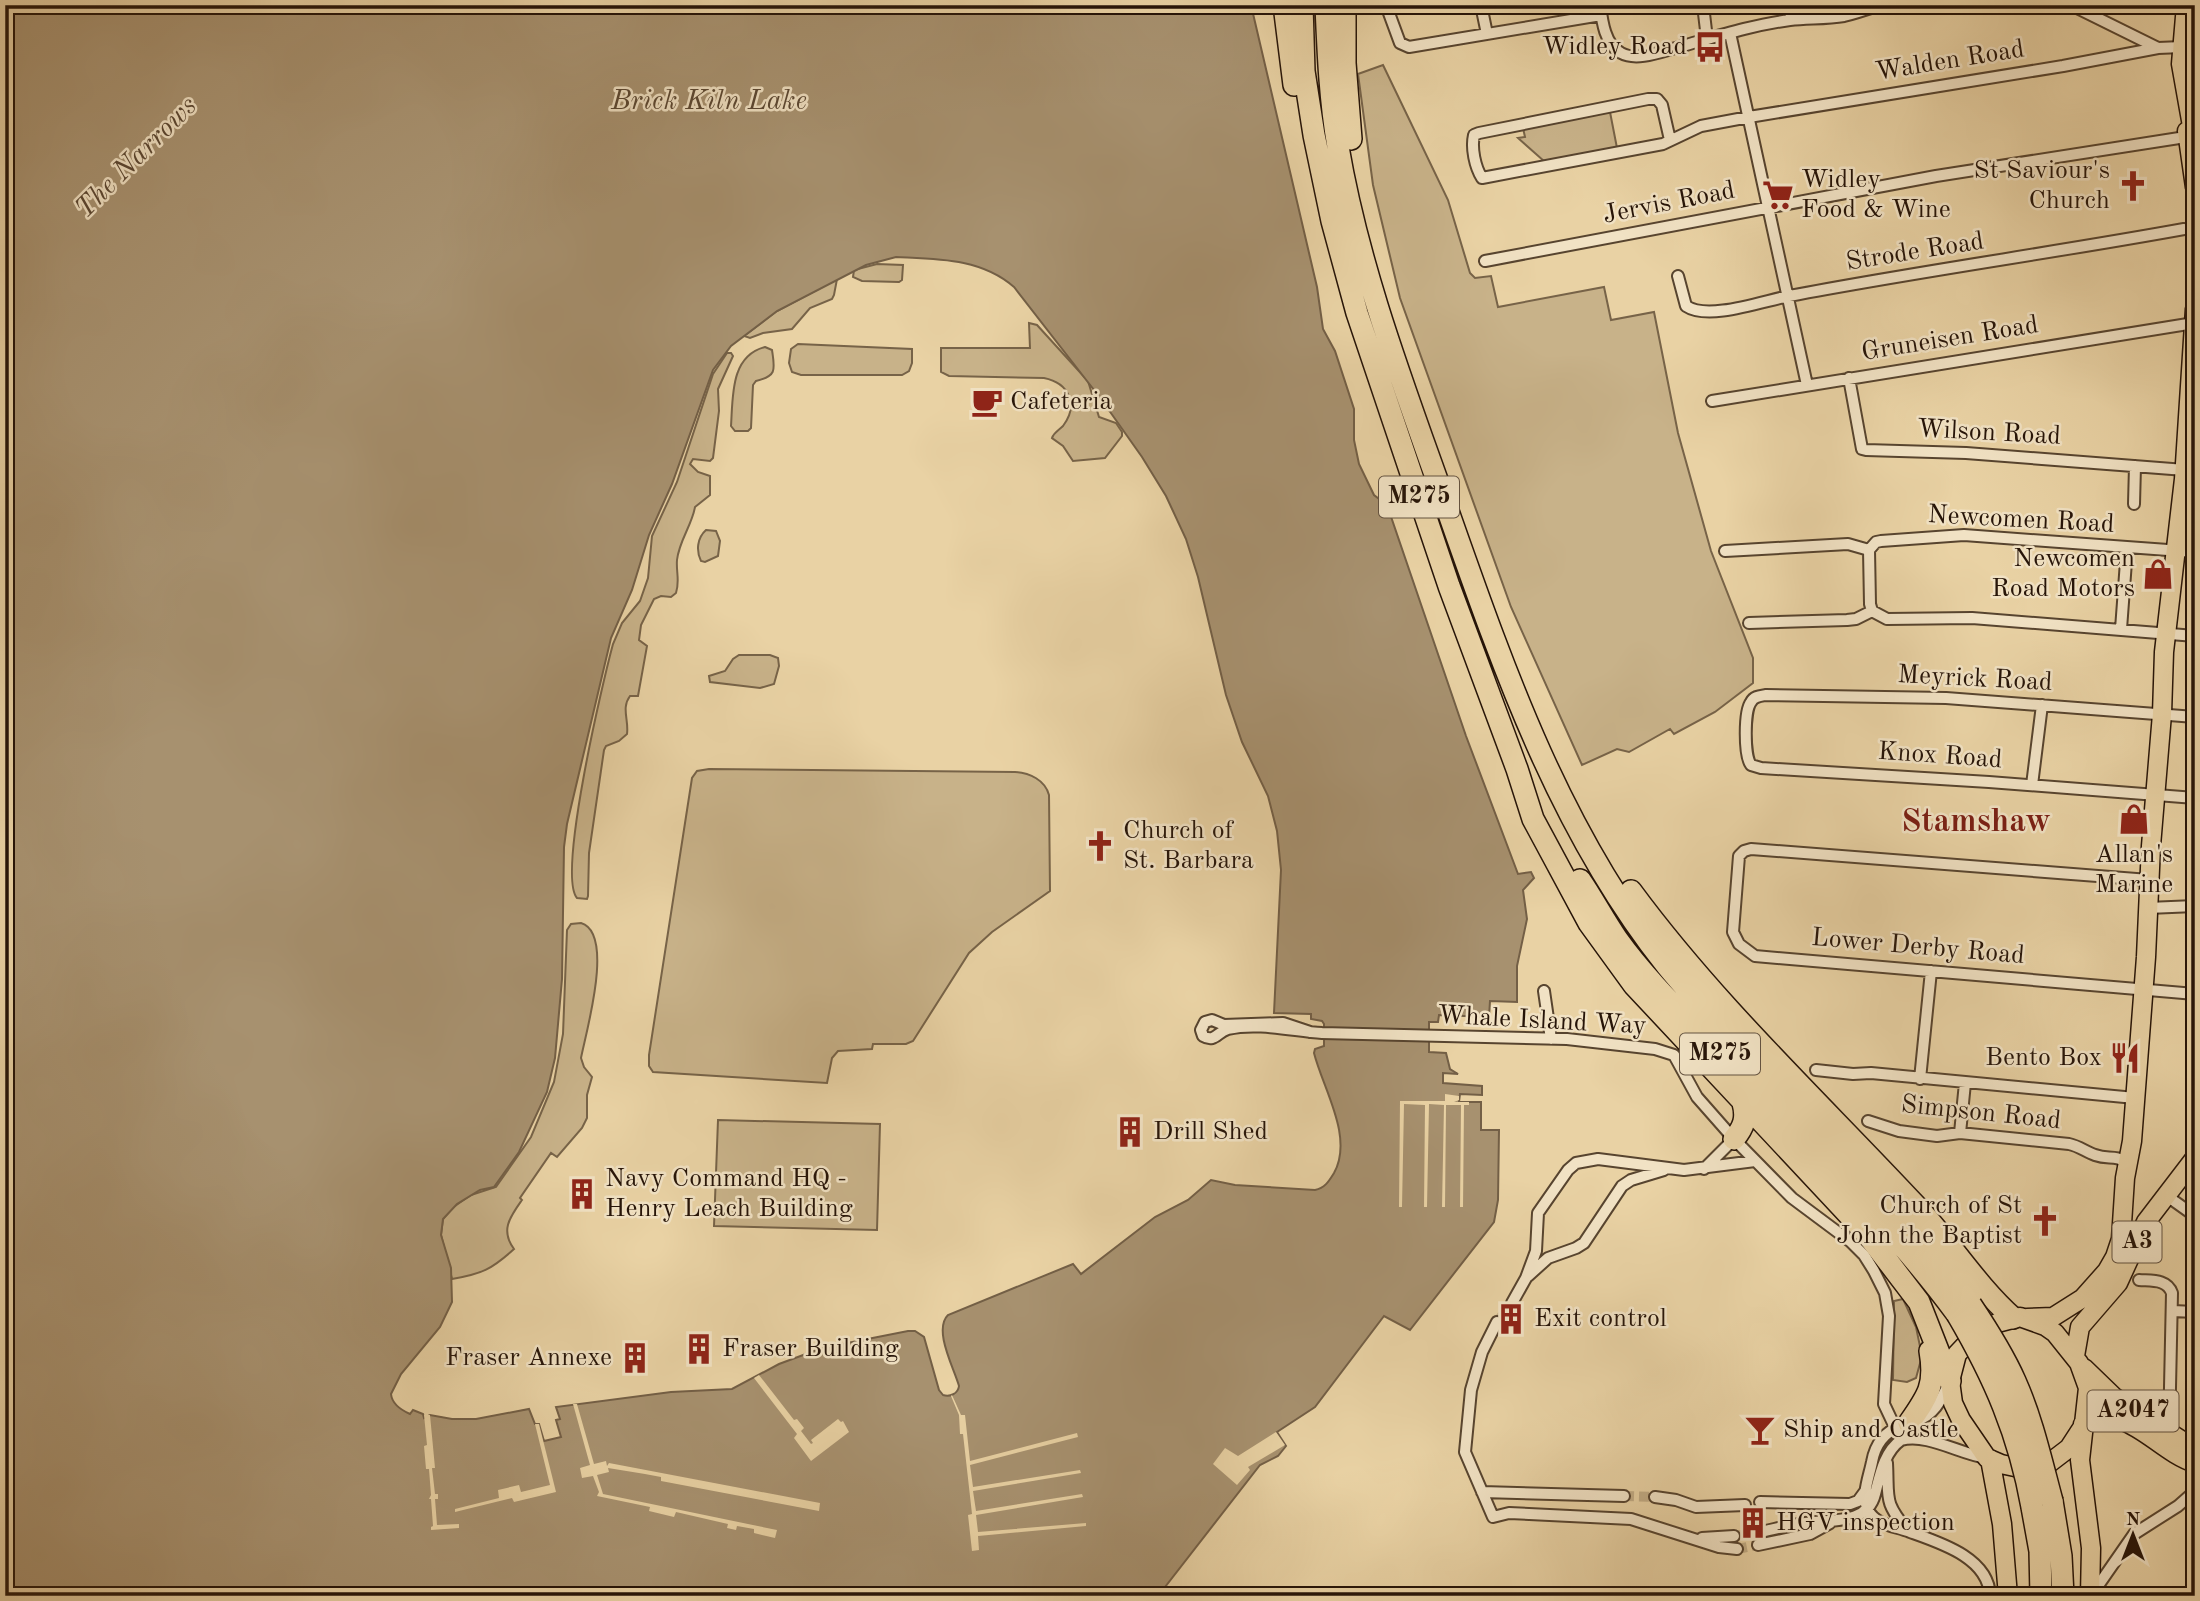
<svg xmlns="http://www.w3.org/2000/svg" width="2200" height="1601" viewBox="0 0 2200 1601" font-family="'Old Standard TT',serif">
<style>
.green{fill:#c8b289;stroke:#776348;stroke-width:2}
.water{fill:#a7916f;stroke:#735f46;stroke-width:2;fill-rule:evenodd}
.pier{fill:#e9d2a4}
.lines{fill:none;stroke-linecap:round;stroke-linejoin:round}
.minor-tunnel{stroke:#c2ac85;stroke-width:10;stroke-dasharray:10 5;stroke-linecap:butt}
.minor-casing{stroke:#57442f;stroke-width:14}
.primary-casing{stroke:#261408;stroke-width:21}
.motorway-casing{stroke:#261408;stroke-width:24}
.minor{stroke:#f1e2c4;stroke-width:10}
.primary{stroke:#e9d2a4;stroke-width:18}
.motorway{stroke:#e9d2a4;stroke-width:21}
.motorway-bridge-casing{stroke:#261408;stroke-width:24;stroke-linecap:butt}
.motorway-bridge{stroke:#e9d2a4;stroke-width:21}
.labels{text-anchor:middle;dominant-baseline:central;stroke-width:5;stroke-linejoin:round;paint-order:stroke}
.shield{fill:#f1e2c4;stroke:#635240;stroke-width:2}
.shield-label{font-size:24px;font-weight:bold;fill:#261408}
.poi-label{font-size:26px;fill:#261408;stroke:#f1e2c4;text-anchor:start}
.street-label{font-size:26px;fill:#261408;stroke:#f1e2c4}
.water-label{font-size:28px;font-style:italic;fill:#5a4631;stroke:#f1e2c4}
.district-label{font-size:33px;font-weight:bold;fill:#7a1f14;stroke:#f1e2c4}
</style>
<rect width="100%" height="100%" fill="#e9d2a4"/>
<filter id="stains"><feTurbulence type="fractalNoise" baseFrequency=".00286" numOctaves="4"/><feColorMatrix values="0 0 0 0 .2 0 0 0 0 .09 0 0 0 0 .02 0 0 0 .5 -.17"/></filter>
<radialGradient id="worn" r=".72"><stop offset=".6" stop-color="#630" stop-opacity="0"/><stop offset="1" stop-color="#630" stop-opacity=".3"/></radialGradient>
<path class="green" d="M1383,65L1448,200L1470,273L1475,278L1491,276L1498,307L1604,287L1611,320L1654,312L1678,433L1711,551L1753,658V683L1715,712L1674,734L1670,729L1629,752L1617,749L1582,765L1511,607L1400,298L1373,185L1358,74Z
M1610,112L1617,148L1545,162L1518,138L1525,137L1523,128Z
M877,264L903,265L902,280L899,282L862,281L853,277L854,270Z
M837,279L834,295L832,299L810,308L792,329L763,333L750,338L744,336L777,311Z
M1029,323L1037,325L1088,381L1099,417L1116,423L1122,432V436L1105,458L1073,461L1063,446L1052,438C1054,432 1058,431 1063,426C1079,405 1069,383 1044,378L949,376L941,372V348H1030Z
M798,344L912,349V363L909,371L902,375H801L792,372L789,363L791,349Z
M765,347L772,350C775,370 777,376 756,381L753,385L751,428L748,431H735L731,426C733,397 730,356 765,347Z
M727,353H731L733,356L718,389L719,411L713,458L710,461L693,459L690,464L698,472L710,476V495L695,507C692,525 679,541 677,560C676,572 680,581 676,593L671,597L661,596L654,599L641,625L639,640L647,646L638,696H630C621,708 629,720 627,734L619,741L606,746L604,750L589,853L588,896L587,899L577,898C557,875 603,681 613,644L622,623L640,601L648,578L652,536L677,482L713,374Z
M706,530L716,531L720,541L718,556L705,562L701,561C696,551 697,538 706,530Z
M739,655H770L778,658L779,666L774,684L760,688L710,682L709,676L725,671L733,659Z
M709,769L1015,772C1030,773 1045,780 1049,795L1050,891L992,932L969,953L913,1041L906,1044H873L872,1049L838,1051L832,1058L827,1083L653,1072L649,1066V1055L692,778L697,771Z
M581,923C615,933 586,1032 581,1058L584,1067L592,1077L587,1095V1118L582,1128L557,1157L551,1153L520,1198L522,1200C510,1217 500,1230 514,1249C492,1269 482,1274 452,1279L441,1235L443,1219L452,1208L471,1195L496,1187L531,1137L554,1082L563,1034L567,930L571,924Z
M718,1120L880,1124L877,1230L714,1226Z
M1903,1299L1916,1327L1922,1356L1916,1378L1907,1382L1893,1380L1894,1301Z"/>
<path class="water" d="M5,5H1251L1317,287L1323,329L1335,351L1354,409V440L1359,464L1374,495L1387,505L1466,736L1518,874L1531,872L1534,878L1523,890L1527,919L1517,966V1002L1490,1001L1489,1017L1439,1015L1438,1022H1429V1052L1446,1053L1450,1069L1458,1074L1443,1073V1083L1482,1086V1095L1460,1094L1459,1102H1481V1130H1499L1498,1200L1494,1222L1410,1330L1384,1316L1315,1407L1277,1432L1286,1446L1278,1456L1260,1465L1158,1596H5ZM896,257C937,259 981,258 1014,287L1101,399L1142,457L1166,496L1186,539L1198,577L1226,695L1242,742L1268,796L1277,831L1281,870L1274,1013L1311,1014V1019L1322,1021L1324,1024V1046L1315,1049L1314,1053C1323,1089 1354,1137 1334,1173C1329,1181 1325,1188 1315,1190L1235,1185L1211,1180L1188,1200L1155,1217L1081,1274L1073,1264L948,1315C933,1330 954,1368 959,1386C958,1394 950,1397 943,1395L939,1390L924,1337L915,1331H908L822,1348L779,1364L732,1389L671,1392L556,1407L560,1419L556,1420L561,1437L544,1441L539,1424H535L529,1409L476,1419H452L430,1415L424,1418L423,1414L413,1410L410,1414C401,1410 392,1404 391,1394L401,1374L440,1327L452,1302L451,1268L441,1235L443,1219L457,1204L480,1190L494,1187L519,1152L547,1092L555,1058L562,979L564,847L567,824L611,638L632,590L649,535L672,484L713,370L731,346L777,311L866,265Z"/>
<path class="pier" d="M1445,1094L1459,1096V1100L1454,1102H1469V1105H1464L1463,1207H1460L1461,1105H1446L1445,1207H1442L1444,1105L1429,1104L1427,1207H1424L1425,1105L1404,1104L1402,1207H1399L1400,1101H1445Z
M759,1375L794,1420L797,1419L804,1428L801,1431L811,1444L813,1443L811,1440L838,1419L841,1422L843,1421L849,1432L811,1461L794,1438L797,1434L754,1378Z
M952,1395L961,1415H965L970,1461L1077,1433L1078,1437L970,1465L973,1487L1080,1470L1081,1473L973,1491L976,1511L1082,1494L1083,1497L976,1515L978,1532L1086,1523V1526L978,1536L979,1550L972,1551L968,1515L972,1514L963,1434H960L959,1415L951,1396Z
M573,1404H577L594,1464L606,1461L607,1466L609,1463L820,1503L819,1511L661,1481V1477L645,1474L608,1468L609,1472L597,1475L603,1494L777,1530L775,1538L754,1533V1529L737,1526L736,1530L727,1528L728,1524L676,1512L674,1517L649,1511L650,1507L597,1496L599,1492L593,1476L582,1478L580,1468L590,1465Z
M424,1415H430L435,1468H432L435,1494H438V1499H435L437,1525L459,1524V1528L431,1530V1527L433,1526L431,1499H429L431,1495L429,1469H426L424,1446L427,1445Z
M535,1424H539L556,1492L514,1502L512,1498L455,1512V1509L499,1498L498,1490L519,1485L521,1492L550,1485Z
M1276,1432L1285,1445L1248,1467L1250,1470L1237,1485L1213,1464L1225,1448L1238,1456Z"/>
<g class="lines">
<path class="minor-tunnel" d="M1497,1322L1512,1303
M1624,1496L1655,1497
M1734,1536L1756,1533
M1737,1549L1758,1545"/>
<defs>
<path id="minor" d="M1386,5L1400,43L1409,47L1601,15
M1481,5L1487,34
M1600,5C1602,21 1605,45 1621,53C1637,62 1663,51 1679,47C1715,37 1752,25 1790,20C1808,18 1826,19 1844,16C1856,13 1868,9 1880,5
M1703,5L1707,39
M1790,5L1791,20
M2071,5L2158,48L2182,47
M1730,33L1807,385
M1670,140L1662,105L1657,99H1648L1479,133L1474,135C1471,148 1475,167 1482,178L1663,144L1701,126L1749,117L2063,66L2158,48
M1485,261L1936,176L2192,136
M1678,276L1686,306C1708,321 1763,301 1789,296C1920,271 2052,253 2184,229
M1849,378L1862,449L1866,450L1966,453L2185,470
M1712,401L2194,323
M2134,504L2135,466
M1869,550L1876,542L1881,541L1964,535L2195,552
M1869,550L1870,604L1872,611
M1725,551L1848,544L1869,550
M1872,611L1887,619L1972,618L2195,636
M1749,623L1847,620L1856,619L1872,611
M2121,629L2127,548
M2195,717L1946,698L1766,695C1760,696 1754,696 1751,702C1744,711 1744,756 1751,765L1761,768L1989,782L2195,798
M2032,785L2042,705
M2149,880L1751,849L1744,851L1739,856L1733,932L1739,944L1755,956L2195,994
M2148,908L2195,906
M1544,991L1551,1039
M1310,1032L1283,1023L1224,1025L1212,1020L1205,1022L1201,1030L1203,1036C1215,1043 1217,1032 1228,1029C1257,1022 1293,1031 1322,1033L1567,1039L1655,1049L1674,1055L1697,1097L1734,1139L1792,1198L1851,1242L1864,1255L1874,1271L1885,1293L1889,1316L1884,1404L1901,1440
M1816,1070L1853,1074L1871,1073L2135,1098
M1920,1079L1931,971
M1868,1121L1899,1131L1937,1136L1960,1133L2069,1144C2079,1146 2086,1152 2095,1155C2109,1160 2114,1154 2128,1163
M1960,1133L1965,1083
M1704,1169L1734,1139
M2167,1196L2195,1216
M1528,1276L1548,1258L1576,1248L1584,1243L1622,1186L1631,1180L1664,1170
M2139,1280C2152,1281 2167,1279 2172,1293L2169,1434
M1512,1303L1526,1278L1536,1251L1538,1213L1568,1170L1576,1163L1598,1159L1684,1170L1755,1161
M2173,1311L2195,1312
M1497,1322L1482,1352L1471,1390L1465,1452L1493,1517L1509,1513L1631,1519L1719,1547L1737,1549
M1916,1421C1934,1415 1940,1402 1948,1385
M1901,1426C1884,1432 1875,1445 1872,1462C1869,1477 1861,1496 1868,1510C1876,1526 1896,1526 1910,1532C1941,1543 1989,1558 1990,1596
M1887,1463C1889,1499 1883,1501 1908,1531
M1482,1492L1624,1496
M1655,1497L1676,1500L1696,1507L1745,1505
M1760,1502L1850,1504L1858,1501L1866,1490
M1756,1533C1772,1530 1788,1525 1805,1523C1829,1519 1867,1526 1875,1494C1880,1475 1884,1452 1901,1440C1928,1433 1959,1454 1987,1458
M1702,1538L1734,1536
M1758,1545L1810,1534L1830,1523
M2093,1593L2134,1534L2178,1506L2195,1491"/>
<path id="primary" d="M2186,5L2181,64L2195,143
M2187,131L2195,187
M2027,1318L2053,1317L2083,1298L2107,1271L2115,1257L2121,1239L2125,1178L2132,1141L2146,957L2151,846L2162,714L2164,652L2184,479L2195,309
M2075,1356L2080,1327L2118,1283L2146,1222L2195,1158
M2084,1368L2114,1397L2195,1449
M2083,1424C2126,1400 2156,1451 2195,1463
M2082,1428L2069,1448L2048,1464L2024,1469L2001,1464L1987,1458L1961,1420L1953,1403L1950,1381L1957,1354L1973,1337L1997,1323L2020,1317L2045,1326L2055,1333L2079,1363L2088,1388L2080,1460L2091,1548L2090,1596
M1990,1459L2002,1524L2008,1596"/>
<path id="motorway" d="M1284,5L1294,85
M1302,5L1304,71L1314,135L1332,221L1357,313L1449,586L1517,769L1533,819L1589,923L1634,985L1867,1234L1919,1302L1950,1381
M1326,5C1328,53 1330,100 1338,147C1359,271 1406,392 1448,511C1504,670 1560,832 1667,966C1689,993 1713,1018 1737,1044C1816,1130 1902,1210 1971,1305
M1345,5V63L1351,139
M1580,880C1593,899 1604,920 1617,939C1644,977 1680,1012 1713,1046C1795,1134 1885,1216 1957,1314
M1631,891C1715,1005 1819,1102 1916,1206C1950,1242 1976,1285 2013,1318
M1734,1139C1744,1127 1747,1118 1743,1103
M1909,1423C1928,1396 1936,1385 1930,1351
M2052,1501L2061,1556L2063,1596
M2032,1507L2040,1551L2041,1596"/>
</defs>
<use href="#minor" class="minor-casing"/>
<use href="#primary" class="primary-casing"/>
<use href="#motorway" class="motorway-casing"/>
<use href="#minor" class="minor"/>
<use href="#primary" class="primary"/>
<use href="#motorway" class="motorway"/>
<defs>
<path id="motorway-bridge" d="M1971,1305C1987,1329 2003,1354 2015,1381C2032,1419 2041,1460 2052,1501
M1957,1314C1994,1377 2019,1434 2032,1507"/>
</defs>
<use href="#motorway-bridge" class="motorway-bridge-casing"/>
<use href="#motorway-bridge" class="motorway-bridge"/>
</g>
<defs>
<symbol id="bus-bare" viewBox="-9 -9 18 18"><path d="M-5-6H5V4H4V6H2V4H-2V6H-4V4H-5ZM-3.5-4V0h7V-4ZM-3.5 1.2v1.5H-2V1.2ZM2 1.2v1.5H3.5V1.2Z" fill="#8f2418" stroke="#f1e2c4" stroke-width="2.5" paint-order="stroke"/></symbol>
<symbol id="church-bare" viewBox="-9 -9 18 18"><path d="M-1.2-6h2.4v3.5h3.3v2.4h-3.3V6h-2.4V-.1h-3.3v-2.4h3.3Z" fill="#8f2418" stroke="#f1e2c4" stroke-width="2.5" paint-order="stroke"/></symbol>
<symbol id="supermarket-bare" viewBox="-9 -9 18 18"><path d="M-6-5.5h2.5l.6 2H6L4.5 2H-2.5L-4.4-4H-6ZM-1.5 3.2a1.3 1.3 0 1 0 .1 0ZM3 3.2a1.3 1.3 0 1 0 .1 0Z" fill="#8f2418" stroke="#f1e2c4" stroke-width="2.5" paint-order="stroke"/></symbol>
<symbol id="cafe-bare" viewBox="-9 -9 18 18"><path d="M-5.5-4.5H6V0H3Q3 3.5 0 3.5H-2.5Q-5.5 3.5-5.5 0ZM3-3.2v2h1.7v-2ZM-6 4.5H4V6H-6Z" fill="#8f2418" stroke="#f1e2c4" stroke-width="2.5" paint-order="stroke"/></symbol>
<symbol id="shop-bare" viewBox="-9 -9 18 18"><path d="M-5-2.5h2.3a2.7 3.5 0 0 1 5.4 0H5L5.5 6h-11ZM-1.5-2.5h3a1.5 2.3 0 0 0-3 0Z" fill="#8f2418" stroke="#f1e2c4" stroke-width="2.5" paint-order="stroke"/></symbol>
<symbol id="restaurant-bare" viewBox="-9 -9 18 18"><path d="M-5-6h1v4h1v-4h1v4h1v-4h1v5L-1.5 .5V6h-2V.5L-5-1ZM5-6V6H3V1.5H1.5Q1.5-4 5-6Z" fill="#8f2418" stroke="#f1e2c4" stroke-width="2.5" paint-order="stroke"/></symbol>
<symbol id="building-bare" viewBox="-9 -9 18 18"><path d="M-4-6H4V6H1V3H-1V6H-4ZM-2.5-4.3h1.7v1.8h-1.7ZM.8-4.3h1.7v1.8H.8ZM-2.5-1h1.7V.8h-1.7ZM.8-1h1.7V.8H.8Z" fill="#8f2418" stroke="#f1e2c4" stroke-width="2.5" paint-order="stroke"/></symbol>
<symbol id="bar-bare" viewBox="-9 -9 18 18"><path d="M-6-5H6L.8 .8V4.5H3.5V6h-7V4.5H-.8V.8Z" fill="#8f2418" stroke="#f1e2c4" stroke-width="2.5" paint-order="stroke"/></symbol>
</defs>
<g fill-rule="evenodd">
<use href="#bus-bare" x="1688" y="25" width="44" height="44"/>
<use href="#church-bare" x="2111" y="164" width="44" height="44"/>
<use href="#supermarket-bare" x="1756" y="173" width="44" height="44"/>
<use href="#cafe-bare" x="965" y="380" width="44" height="44"/>
<use href="#shop-bare" x="2136" y="552" width="44" height="44"/>
<use href="#shop-bare" x="2112" y="797" width="44" height="44"/>
<use href="#church-bare" x="1078" y="824" width="44" height="44"/>
<use href="#restaurant-bare" x="2103" y="1036" width="44" height="44"/>
<use href="#building-bare" x="1108" y="1110" width="44" height="44"/>
<use href="#building-bare" x="560" y="1172" width="44" height="44"/>
<use href="#church-bare" x="2023" y="1199" width="44" height="44"/>
<use href="#building-bare" x="1489" y="1297" width="44" height="44"/>
<use href="#building-bare" x="677" y="1327" width="44" height="44"/>
<use href="#building-bare" x="613" y="1336" width="44" height="44"/>
<use href="#bar-bare" x="1738" y="1408" width="44" height="44"/>
<use href="#building-bare" x="1731" y="1501" width="44" height="44"/>
</g>
<g class="labels">
<g class="shield">
<rect x="1379" y="476.5" width="80" height="41" rx="5"/>
<rect x="1680" y="1033.5" width="80" height="41" rx="5"/>
<rect x="2112.5" y="1221.5" width="49" height="41" rx="5"/>
<rect x="2087.5" y="1390.5" width="91" height="41" rx="5"/>
</g>
<g class="shield-label">
<text x="1419" y="497">M275</text>
<text x="1720" y="1054">M275</text>
<text x="2137" y="1242">A3</text>
<text x="2133" y="1411">A2047</text>
</g>
<g class="poi-label">
<text x="1687" y="47" text-anchor="end">Widley Road</text>
<text x="2110" y="171" text-anchor="end">St Saviour's<tspan x="2110" dy="30">Church</tspan></text>
<text x="1801" y="180">Widley<tspan x="1801" dy="30">Food &amp; Wine</tspan></text>
<text x="1010" y="402">Cafeteria</text>
<text x="2135" y="559" text-anchor="end">Newcomen<tspan x="2135" dy="30">Road Motors</tspan></text>
<text x="1123" y="831">Church of<tspan x="1123" dy="30">St. Barbara</tspan></text>
<text x="2134" y="855" text-anchor="middle">Allan's<tspan x="2134" dy="30">Marine</tspan></text>
<text x="2102" y="1058" text-anchor="end">Bento Box</text>
<text x="1153" y="1132">Drill Shed</text>
<text x="605" y="1179">Navy Command HQ -<tspan x="605" dy="30">Henry Leach Building</tspan></text>
<text x="2022" y="1206" text-anchor="end">Church of St<tspan x="2022" dy="30">John the Baptist</tspan></text>
<text x="1534" y="1319">Exit control</text>
<text x="722" y="1349">Fraser Building</text>
<text x="612" y="1358" text-anchor="end">Fraser Annexe</text>
<text x="1783" y="1430">Ship and Castle</text>
<text x="1776" y="1523">HGV inspection</text>
</g>
<g class="street-label">
<text transform="translate(1950 61) rotate(-9)">Walden Road</text>
<text transform="translate(1669 203) rotate(-11)">Jervis Road</text>
<text transform="translate(1915 252) rotate(-9)">Strode Road</text>
<text transform="translate(1950 339) rotate(-9)">Gruneisen Road</text>
<text transform="translate(1989 433) rotate(3)">Wilson Road</text>
<text transform="translate(2021 520) rotate(3)">Newcomen Road</text>
<text transform="translate(1975 679) rotate(3)">Meyrick Road</text>
<text transform="translate(1940 756) rotate(4)">Knox Road</text>
<text transform="translate(1918 947) rotate(5)">Lower Derby Road</text>
<text transform="translate(1542 1021) rotate(3)">Whale Island Way</text>
<text transform="translate(1981 1113) rotate(6)">Simpson Road</text>
</g>
<g class="water-label">
<text x="709" y="102">Brick Kiln Lake</text>
<text transform="translate(137 158) rotate(-45)">The Narrows</text>
</g>
<g class="district-label">
<text x="1976" y="822">Stamshaw</text>
</g>
</g>
<rect width="2200" height="1601" fill="none" stroke="#e9d2a4" stroke-width="28"/>
<rect x="7" y="7" width="2186" height="1587" fill="none" stroke="#261408" stroke-width="3.5"/>
<rect x="14" y="14" width="2172" height="1573" fill="none" stroke="#261408" stroke-width="2"/>
<g transform="translate(2133 1535)" stroke="#f1e2c4" stroke-width="5" paint-order="stroke">
<path d="M0-5L12 26L0 18L-12 26Z" fill="#261408"/>
<text y="-10" font-size="19" font-weight="bold" text-anchor="middle" fill="#261408">N</text>
</g>
<rect width="100%" height="100%" filter="url(#stains)"/>
<rect width="100%" height="100%" fill="url(#worn)"/>
</svg>
